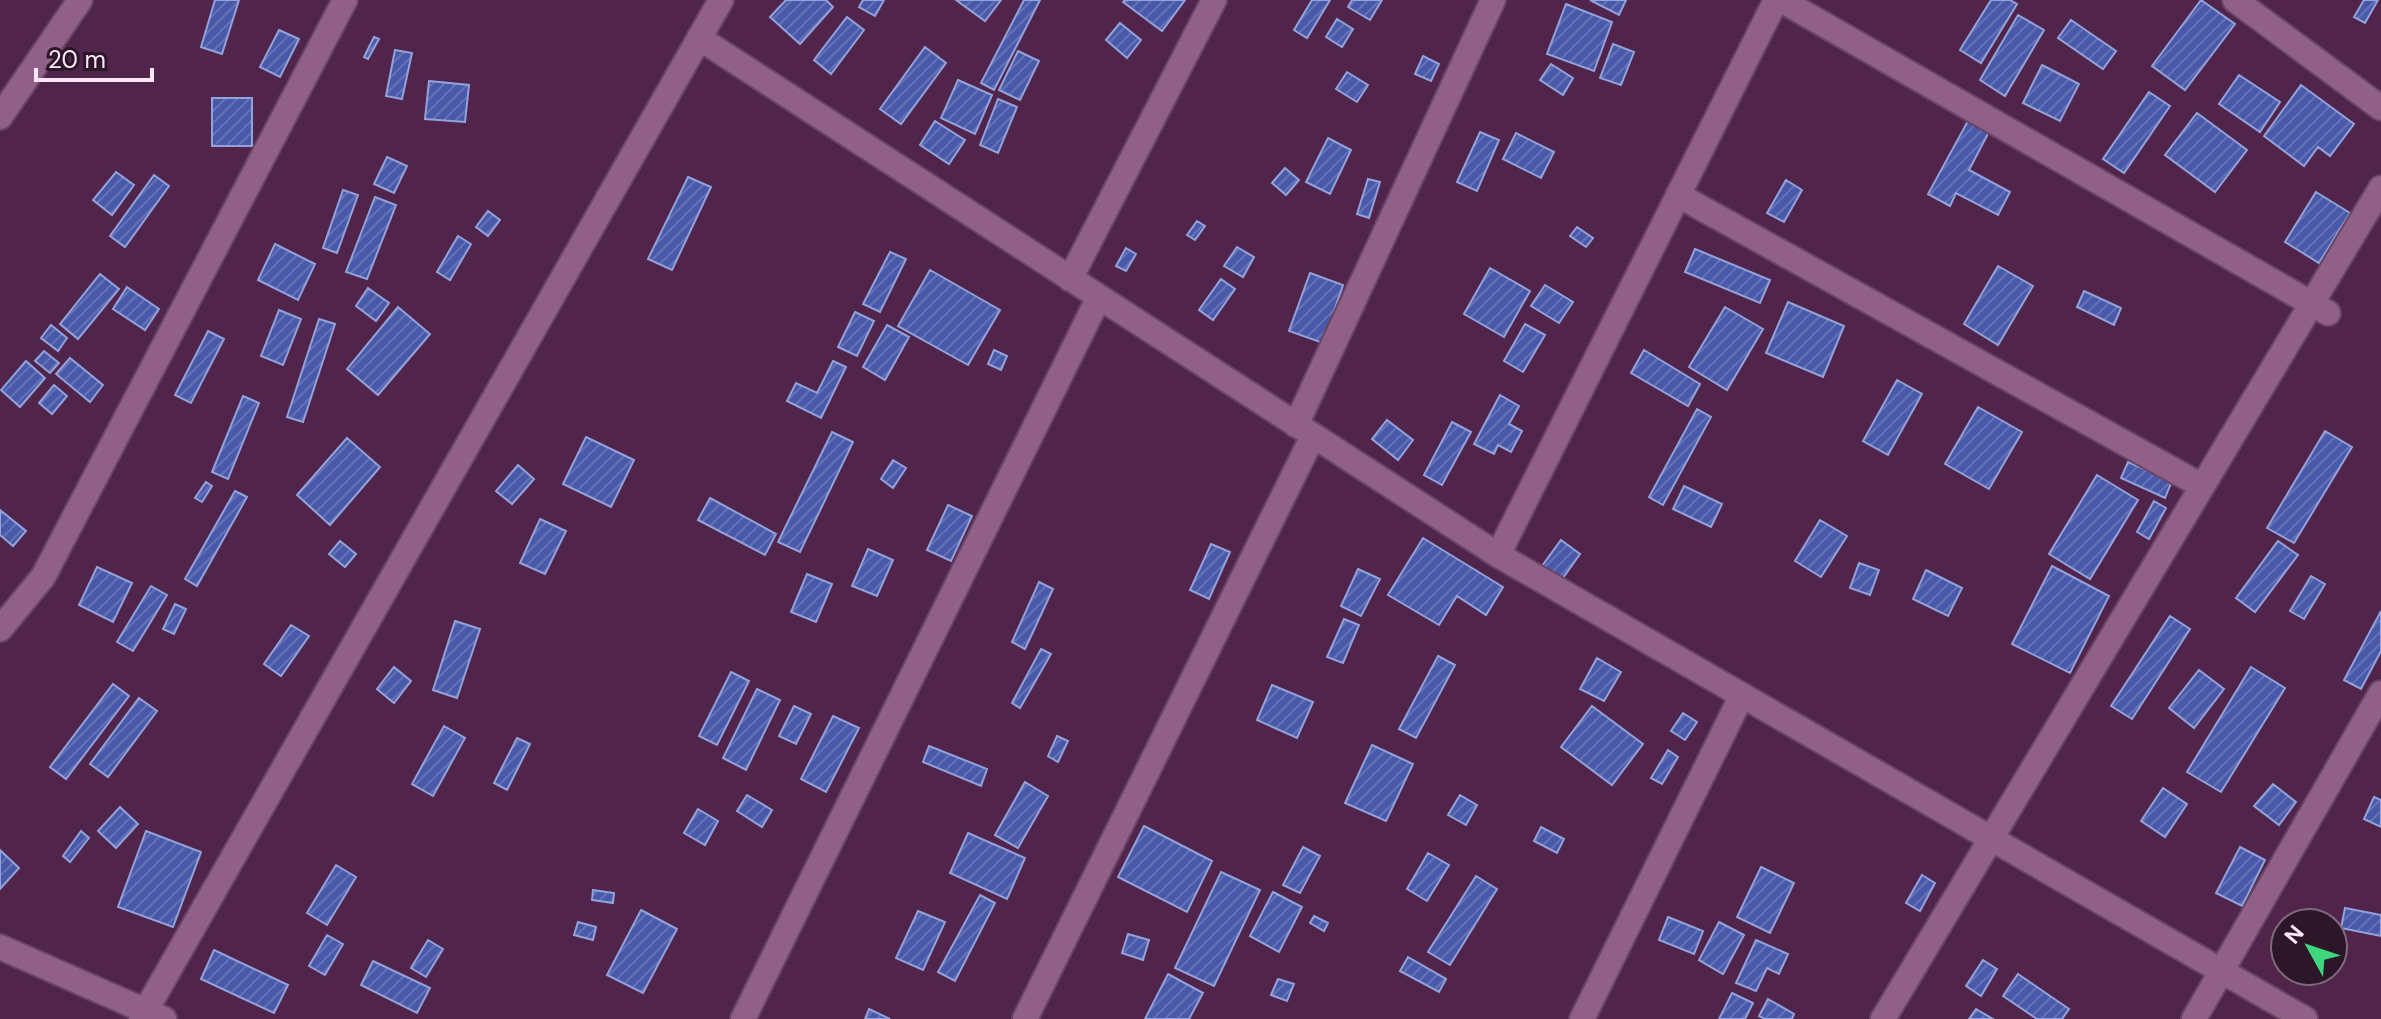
<svg xmlns="http://www.w3.org/2000/svg" width="2381" height="1019" viewBox="0 0 2381 1019" font-family="'DM Sans',sans-serif">
<style>
.building{fill:url(#building-hatch);stroke:#93a2da;stroke-width:2}
.lines{fill:none;stroke-linecap:round;stroke-linejoin:round}
.minor-casing{stroke:#694464;stroke-width:28}
.minor{stroke:#906088;stroke-width:24}
</style>
<defs>
<pattern id="building-hatch" width="6" height="6" patternUnits="userSpaceOnUse" patternTransform="scale(2)"><rect width="6" height="6" fill="#4959a9"/><path d="M-1 1l2-2M0 6l6-6M5 7l2-2" fill="none" stroke="#6471b6"/></pattern>
</defs>
<rect width="100%" height="100%" fill="#51254b"/>
<path class="building" d="M215,0H239L222,54L201,47Z
M786,0H826L833,7L800,44L770,17Z
M863,0H884L875,16L859,7Z
M956,0H1001L985,21Z
M1024,0H1040L994,90L981,83Z
M1125,0H1185L1162,31L1123,2Z
M1312,0H1330L1307,38L1294,30Z
M1352,0H1382L1370,20L1348,7Z
M1590,0H1626L1619,15Z
M1991,0H2010L2017,4L1981,63L1960,50Z
M2201,0L2235,24L2185,90L2152,66Z
M2364,0H2378L2365,23L2354,17Z
M1566,4L1612,22L1594,71L1547,54Z
M2018,15L2044,30L2005,96L1980,80Z
M847,17L864,30L831,74L814,60Z
M1337,19L1353,29L1342,47L1326,37Z
M2071,20L2116,51L2103,69L2058,38Z
M1120,23L1141,40L1127,58L1106,40Z
M279,30L299,39L280,77L260,67Z
M374,37L379,39L368,59L364,57Z
M1613,44L1634,52L1621,85L1600,78Z
M925,47L946,63L901,124L880,109Z
M395,50L412,53L402,99L386,96Z
M1018,51L1039,61L1020,100L999,90Z
M1423,56L1439,64L1431,81L1415,74Z
M1551,64L1573,78L1563,95L1540,80Z
M2042,65L2079,84L2060,121L2023,103Z
M1347,72L1368,85L1357,102L1336,89Z
M2239,75L2280,102L2260,132L2219,104Z
M958,80L992,95L975,134L941,118Z
M429,81L469,85L465,122L425,119Z
M2301,85L2354,124L2330,156L2318,147L2304,166L2264,136Z
M2149,92L2170,106L2124,173L2103,159Z
M212,98H252V146H212Z
M998,99L1017,107L998,153L980,145Z
M2197,113L2247,150L2215,192L2165,155Z
M1969,119L1990,130L1969,170L2010,192L1998,215L1956,193L1950,206L1928,194Z
M935,121L965,140L949,164L920,145Z
M1480,132L1499,140L1477,191L1457,182Z
M1516,133L1554,152L1541,178L1503,159Z
M1328,138L1351,150L1330,194L1306,182Z
M387,157L407,166L394,193L374,184Z
M1285,168L1299,180L1286,195L1272,183Z
M116,172L134,185L112,215L93,200Z
M154,175L169,186L125,247L110,236Z
M688,177L711,187L672,270L648,259Z
M1368,179L1380,182L1369,218L1357,214Z
M1786,180L1802,190L1784,222L1767,213Z
M343,190L358,195L337,253L323,248Z
M2316,192L2350,213L2319,263L2285,242Z
M375,197L396,205L367,279L346,272Z
M488,211L500,220L488,236L476,227Z
M1197,221L1205,226L1195,240L1187,235Z
M1577,227L1593,238L1586,247L1570,236Z
M458,236L471,244L450,280L437,272Z
M275,244L315,264L298,300L258,280Z
M1237,247L1254,257L1243,277L1224,266Z
M1126,248L1136,254L1126,271L1116,266Z
M1695,249L1770,280L1760,303L1685,272Z
M890,252L906,259L880,312L863,304Z
M1998,266L2033,286L1998,345L1964,324Z
M1490,268L1530,291L1504,337L1464,314Z
M930,270L1000,310L968,365L898,326Z
M1310,273L1343,285L1323,343L1289,331Z
M100,274L119,289L78,339L60,324Z
M1221,279L1235,289L1213,320L1199,310Z
M1545,285L1573,302L1559,323L1531,306Z
M127,287L159,309L145,330L113,309Z
M368,288L389,303L376,321L356,306Z
M2084,291L2121,308L2114,325L2077,307Z
M1788,302L1844,326L1823,377L1766,353Z
M398,307L430,334L378,395L347,369Z
M1725,307L1763,329L1727,390L1689,367Z
M279,310L301,319L283,365L261,356Z
M855,312L874,321L857,356L838,347Z
M319,319L335,324L303,422L287,417Z
M1525,324L1545,335L1523,372L1504,361Z
M51,325L67,338L58,351L41,338Z
M887,325L909,337L885,380L863,367Z
M208,331L224,339L191,403L175,395Z
M994,350L1007,356L1001,370L988,364Z
M1644,350L1700,384L1688,406L1631,373Z
M44,351L59,363L50,373L35,361Z
M70,358L103,385L90,402L56,374Z
M26,361L45,378L20,407L1,390Z
M833,361L846,367L821,418L787,401L796,383L817,393Z
M1897,380L1922,394L1888,455L1863,441Z
M54,385L67,396L52,414L39,403Z
M1500,395L1519,406L1509,424L1522,431L1511,452L1498,445L1494,454L1474,444Z
M243,396L259,403L228,479L212,472Z
M1978,407L2022,432L1989,489L1945,464Z
M1697,409L1711,417L1663,505L1649,497Z
M1387,420L1413,440L1398,460L1372,439Z
M1452,422L1471,432L1442,485L1424,475Z
M2325,431L2352,447L2294,543L2267,528Z
M832,432L853,442L800,552L778,542Z
M586,437L634,460L611,507L563,484Z
M347,438L380,467L330,525L297,495Z
M893,460L906,468L893,488L881,479Z
M2128,462L2172,481L2165,498L2121,478Z
M518,465L534,479L512,504L496,491Z
M2097,475L2138,500L2090,579L2049,554Z
M206,482L212,486L202,502L195,498Z
M1684,486L1722,504L1711,527L1673,509Z
M235,491L247,497L197,586L185,579Z
M710,498L776,534L765,555L698,520Z
M2154,501L2166,508L2149,539L2137,532Z
M948,505L972,516L951,561L927,550Z
M0,510L26,531L13,546L0,535Z
M540,519L566,531L545,574L520,563Z
M1820,520L1847,536L1821,577L1795,561Z
M1423,538L1503,587L1486,615L1457,596L1439,625L1388,595Z
M1561,540L1580,554L1553,592L1534,577Z
M340,541L356,554L345,567L329,554Z
M2278,541L2298,555L2255,612L2236,598Z
M1211,544L1230,552L1209,599L1190,590Z
M868,549L893,560L877,596L852,586Z
M1859,563L1879,570L1870,595L1850,588Z
M2052,566L2109,596L2070,673L2012,644Z
M97,567L132,583L113,622L79,605Z
M1358,569L1380,579L1361,616L1341,606Z
M1926,570L1962,588L1948,616L1913,599Z
M807,574L832,584L816,622L791,612Z
M2311,576L2325,584L2304,619L2290,611Z
M1039,582L1053,589L1025,649L1012,642Z
M151,586L167,595L133,651L117,642Z
M175,604L186,609L174,634L163,629Z
M2381,611V651L2361,689L2344,680Z
M2170,616L2190,629L2132,719L2111,706Z
M1344,619L1359,625L1343,663L1327,657Z
M455,621L480,629L457,698L433,690Z
M291,625L309,636L281,676L264,664Z
M1041,649L1051,654L1020,708L1012,703Z
M1438,656L1455,665L1416,738L1399,729Z
M1597,658L1621,672L1604,701L1580,689Z
M394,667L411,681L394,703L377,689Z
M2251,667L2285,688L2221,792L2187,772Z
M2199,670L2224,689L2194,728L2169,708Z
M731,672L749,681L717,745L699,736Z
M113,684L129,696L66,779L50,767Z
M1272,685L1313,702L1297,738L1257,720Z
M757,689L780,700L746,770L723,758Z
M139,698L157,711L108,777L90,764Z
M794,706L811,714L796,744L779,736Z
M1592,706L1643,744L1612,785L1561,747Z
M1683,713L1697,722L1685,740L1671,731Z
M833,716L859,728L826,792L801,779Z
M444,726L465,738L433,796L412,784Z
M1057,736L1068,741L1058,762L1048,756Z
M517,738L530,744L507,790L494,783Z
M1372,745L1413,764L1386,821L1345,803Z
M929,746L987,769L981,786L923,762Z
M1668,750L1678,757L1662,784L1651,778Z
M1025,782L1048,796L1018,848L995,835Z
M2273,784L2296,802L2279,825L2254,806Z
M2163,788L2187,804L2165,837L2141,821Z
M747,795L772,810L762,827L737,811Z
M1460,795L1477,805L1466,825L1448,815Z
M2374,797L2381,800V827L2364,819Z
M120,807L138,824L116,848L98,831Z
M698,809L718,821L705,845L684,833Z
M1144,826L1212,861L1187,912L1118,877Z
M1541,827L1564,839L1557,853L1534,841Z
M81,831L89,838L70,862L63,856Z
M146,831L201,852L173,927L118,907Z
M968,833L1025,858L1007,899L950,873Z
M1303,847L1320,856L1300,893L1283,885Z
M2240,847L2265,860L2242,906L2216,893Z
M0,850L19,868L0,889Z
M1428,853L1449,865L1427,901L1407,889Z
M336,865L356,877L327,925L307,913Z
M1761,867L1794,883L1770,933L1737,917Z
M1221,872L1260,890L1214,986L1175,968Z
M1922,875L1935,883L1920,911L1906,903Z
M1476,876L1497,889L1450,965L1428,952Z
M593,890L614,893L613,903L592,900Z
M1273,892L1302,907L1279,952L1250,936Z
M980,895L995,903L955,981L938,972Z
M2345,908L2381,915V936L2341,928Z
M641,910L677,929L643,993L607,975Z
M918,911L945,922L923,970L896,958Z
M1314,916L1328,923L1324,931L1310,923Z
M1668,917L1703,931L1694,954L1659,940Z
M578,922L596,927L593,940L574,935Z
M1719,922L1744,935L1723,974L1699,960Z
M1128,934L1149,940L1143,960L1122,953Z
M327,935L343,944L325,975L309,966Z
M428,940L443,949L426,977L411,968Z
M1756,940L1788,954L1779,974L1767,968L1756,991L1736,983Z
M214,950L288,985L274,1013L201,979Z
M1408,957L1446,979L1439,992L1400,971Z
M1983,960L1997,969L1981,996L1966,986Z
M373,961L430,988L417,1013L361,985Z
M1168,974L1203,993L1189,1019H1145Z
M2018,974L2069,1009L2062,1019H2037L2003,996Z
M1278,979L1294,984L1287,1001L1271,995Z
M1732,993L1753,1003L1745,1019H1719Z
M1768,999L1794,1014L1792,1019H1765L1759,1016Z
M869,1009L890,1019H865Z
M1976,1009L1993,1019H1969Z"/>
<g class="lines">
<defs>
<path id="minor" d="M1781,0L2328,313
M2235,0L2381,108
M699,38L1498,555L2305,1019
M0,117L80,0
M1678,195L2202,486
M1070,279L1214,0
M1296,425L1493,0
M1498,555L1776,0
M0,629L43,577L345,0
M0,947L164,1019
M141,1019L721,0
M743,1019L1099,297
M1025,1019L1313,436
M1582,1019L1742,695
M1883,1019L2381,188
M2194,1019L2381,693"/>
</defs>
<use href="#minor" class="minor-casing"/>
<use href="#minor" class="minor"/>
</g>
<g transform="translate(2309 947) rotate(310)"><circle r="38" fill="#2b1728" stroke="#7f6a7b" stroke-width="2"/>
<path d="M0-6L14 30L0 20L-14 30Z" fill="#3ed77d"/>
<text y="-12" font-size="22" font-weight="bold" text-anchor="middle" fill="#fce6f8">N</text>
</g>
<path d="M36 68v12h116v-12" fill="none" stroke="#fce6f8" stroke-width="4"/>
<text x="48" y="68" font-size="24" fill="#fce6f8" stroke="#2b1728" stroke-width="6" paint-order="stroke">20 m</text>
</svg>
